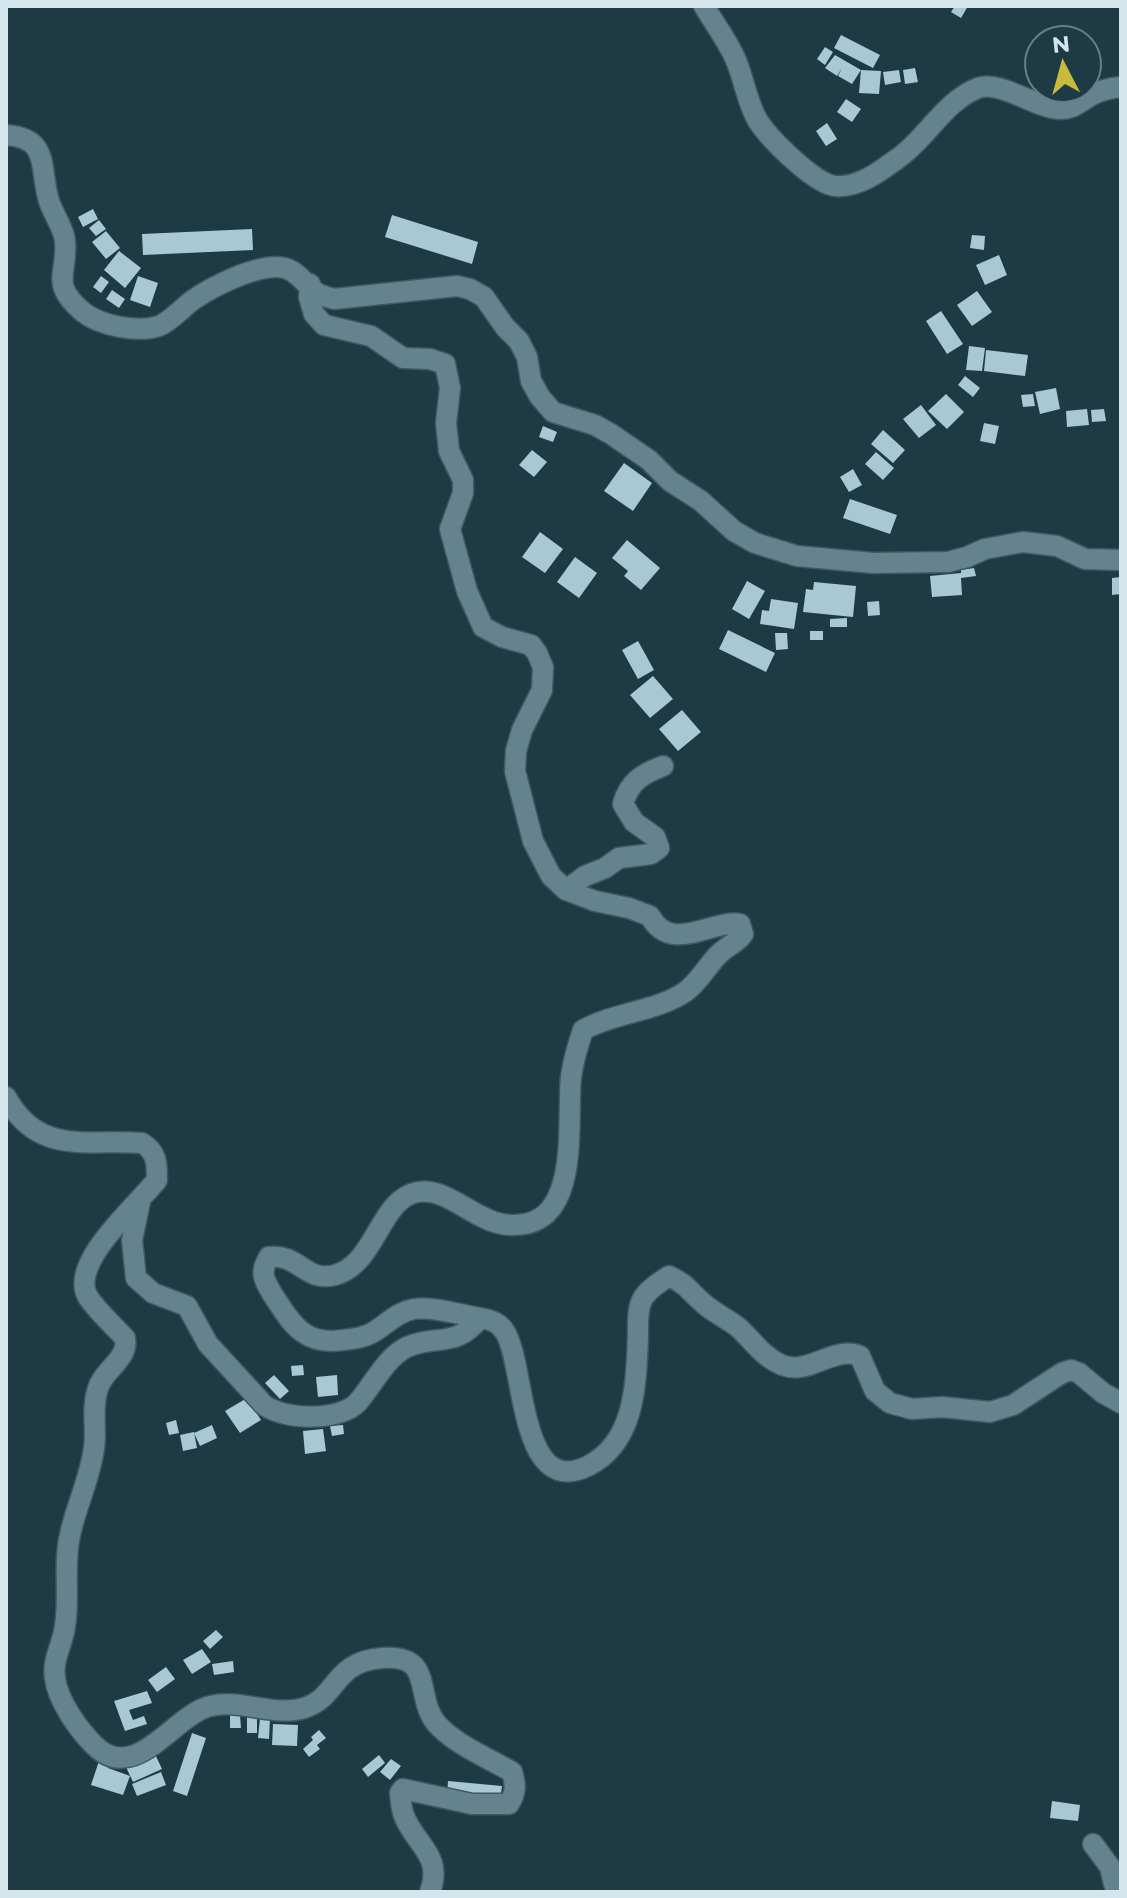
<svg xmlns="http://www.w3.org/2000/svg" width="1127" height="1898" viewBox="0 0 1127 1898" font-family="Montserrat,sans-serif">
<style>
.building{fill:#a8c8d5}
.lines{fill:none;stroke-linecap:round;stroke-linejoin:round}
.minor-casing{stroke:#3f5861;stroke-width:23}
.minor{stroke:#65838f;stroke-width:20}
</style>
<rect width="100%" height="100%" fill="#1e3a45"/>
<path class="building" d="M955,6H968L961,18L951,12Z
M841,35L880,55L873,68L834,48Z
M825,47L833,52L825,65L817,59Z
M835,55L861,70L852,84L838,76L842,68L837,76L825,68Z
M915,68L918,82L905,84L903,70Z
M861,70L881,71L879,94L859,93Z
M899,70L901,82L885,85L883,72Z
M846,99L861,109L852,122L837,112Z
M827,123L837,139L826,146L816,131Z
M93,209L98,219L83,227L78,217Z
M392,215L478,242L472,264L385,237Z
M99,220L106,229L96,236L89,228Z
M252,229L253,250L143,255L142,234Z
M106,231L120,248L106,259L92,242Z
M972,235L985,236L984,250L970,248Z
M119,251L141,268L125,288L104,270Z
M999,255L1007,275L985,285L976,265Z
M101,276L109,282L101,293L93,287Z
M138,276L158,283L150,307L130,300Z
M112,290L125,299L119,308L106,299Z
M977,291L992,312L972,326L957,305Z
M941,311L963,344L947,354L926,321Z
M969,346L985,348L982,371L966,370Z
M986,350L1028,355L1025,376L984,371Z
M965,376L980,388L973,397L958,385Z
M1056,388L1060,409L1040,414L1035,392Z
M946,394L964,412L947,429L928,411Z
M1033,394L1035,406L1023,407L1021,395Z
M921,405L936,425L919,438L903,419Z
M1087,409L1089,425L1067,427L1066,411Z
M1104,409L1106,421L1092,422L1091,410Z
M984,423L999,426L995,444L980,441Z
M543,426L557,432L553,442L539,437Z
M883,430L905,450L893,463L871,444Z
M532,450L547,462L534,477L519,465Z
M876,452L894,468L883,480L865,464Z
M624,463L652,483L633,511L604,491Z
M853,469L862,485L849,492L840,477Z
M850,499L897,515L890,534L843,518Z
M540,532L563,549L545,573L522,557Z
M627,540L660,568L641,590L624,576L628,571L612,558Z
M575,557L597,573L579,598L557,582Z
M974,568L976,576L961,578L962,595L932,597L930,576L961,573V570Z
M1121,577V594L1112,595V578Z
M747,581L765,591L749,619L732,609Z
M814,582L856,586L853,617L803,612L806,589L813,590Z
M771,599L798,603L794,629L760,624L762,610L769,611Z
M879,601L880,615L868,616L867,602Z
M847,618V627H830V619Z
M728,630L775,653L766,672L719,649Z
M810,631H823V640H810Z
M775,633H787L788,649L776,650Z
M638,641L654,670L638,679L622,650Z
M653,676L673,699L650,718L630,695Z
M682,710L701,732L678,751L659,729Z
M303,1365L304,1375L292,1376L291,1366Z
M274,1375L289,1391L280,1399L265,1383Z
M337,1375L338,1395L318,1397L316,1377Z
M247,1398L261,1420L240,1433L225,1411Z
M176,1420L179,1433L169,1435L166,1423Z
M212,1425L217,1438L200,1446L194,1433Z
M343,1425L344,1434L332,1436L330,1426Z
M323,1429L326,1451L305,1454L303,1431Z
M194,1432L197,1448L183,1451L180,1435Z
M216,1630L223,1637L210,1649L203,1641Z
M202,1649L211,1662L192,1674L183,1660Z
M233,1661L234,1672L214,1675L212,1664Z
M166,1667L175,1679L157,1692L148,1680Z
M147,1691L152,1703L129,1710L133,1720L144,1716L147,1724L125,1731L114,1701Z
M230,1715H240L241,1728H230Z
M247,1716H257V1733H247Z
M260,1718L270,1719L269,1739L258,1738Z
M273,1724L298,1725L297,1746L272,1745Z
M319,1730L326,1738L317,1745L320,1749L309,1757L303,1749L313,1740L311,1737Z
M192,1733L206,1738L187,1796L173,1791Z
M155,1754L162,1769L133,1782L126,1767Z
M379,1755L385,1763L368,1777L362,1769Z
M391,1759L401,1766L390,1780L380,1772Z
M99,1761L109,1765L108,1768L130,1776L123,1795L91,1785Z
M161,1772L166,1785L137,1796L132,1784Z
M448,1781L502,1786L500,1801L447,1796Z
M1052,1801L1080,1805L1078,1821L1050,1818Z"/>
<g class="lines">
<defs>
<path id="minor" d="M704,6C714,23 727,40 735,58C744,78 747,103 758,121C769,138 815,185 836,186C860,188 883,169 901,156C928,136 945,101 978,88C1000,80 1036,108 1059,109C1073,110 1081,101 1092,95C1101,90 1111,88 1121,87
M6,135C51,138 39,169 49,201C53,214 64,228 65,241C68,275 49,283 83,312C101,326 138,333 159,326C171,321 182,308 193,300C213,286 252,267 277,267C296,267 303,283 317,293C321,296 329,297 334,299L457,286L470,289L484,297L505,327L519,341L527,357L531,381L540,397L553,412L595,425L611,434L649,460L670,481L701,501L734,531L755,543L797,556L873,563L948,562L967,557L985,549L1023,542L1057,546L1085,559L1121,560
M310,284L309,297L314,314L324,325L371,336L403,358L430,359L445,364L450,388L446,423L449,451L463,480V493L450,529L467,591L483,627L502,637L531,645L537,653L543,667L542,690L522,730L516,751L515,771L533,841L551,876L566,890L595,901L629,908L650,916C671,955 712,919 740,924L743,934C737,943 727,946 719,954C707,966 699,982 685,992C655,1012 615,1012 583,1030C578,1045 573,1061 571,1077C566,1124 584,1237 502,1224C473,1219 446,1187 418,1192C380,1198 376,1264 335,1275C305,1283 299,1253 269,1257C259,1273 264,1280 273,1295C292,1324 304,1346 343,1340C353,1339 363,1338 372,1333C386,1325 397,1312 414,1309C433,1306 461,1315 480,1318C491,1320 499,1322 505,1332C526,1365 518,1500 588,1466C636,1442 636,1382 638,1336C638,1326 637,1310 642,1300C647,1290 660,1282 669,1276C688,1285 689,1291 703,1303C714,1313 728,1319 739,1328C753,1341 763,1357 782,1365C809,1376 834,1345 860,1356L875,1391L890,1403L912,1409L942,1407L990,1412L1013,1405L1062,1373L1071,1370L1079,1373L1103,1393L1121,1403
M566,890L585,876L605,868L619,858L651,854L659,848L655,837L634,822L623,804C629,782 642,774 663,766
M6,1097C38,1156 87,1139 142,1143C157,1152 157,1164 157,1180C137,1205 68,1264 88,1297C98,1312 113,1325 125,1338C129,1359 104,1369 98,1388C91,1408 97,1429 94,1448C90,1479 76,1506 70,1535C63,1565 70,1596 65,1626C63,1644 52,1659 55,1678C58,1701 78,1729 94,1745C132,1784 171,1722 202,1709C233,1695 274,1718 304,1708C339,1697 332,1662 382,1658C435,1654 414,1695 436,1723C454,1744 488,1758 512,1772C516,1785 516,1793 509,1804H472L403,1789L400,1793C401,1801 401,1810 405,1818C417,1846 443,1856 430,1892
M140,1202L132,1240L136,1278L153,1293L187,1306L208,1344L264,1405C284,1420 340,1422 358,1402C373,1385 386,1357 407,1347C437,1334 455,1349 480,1318
M1093,1844L1110,1867L1114,1884L1121,1892"/>
</defs>
<use href="#minor" class="minor-casing"/>
<use href="#minor" class="minor"/>
</g>
<rect width="1127" height="1898" fill="none" stroke="#d5e5ec" stroke-width="16"/>
<g transform="translate(1063 64) rotate(354)"><circle r="38" fill="#1e3a45" stroke="#677e88" stroke-width="2"/>
<path d="M0-6L14 30L0 20L-14 30Z" fill="#c9ba3a"/>
<text y="-12" font-size="22" font-weight="bold" text-anchor="middle" fill="#d5e5ec">N</text>
</g>
</svg>
